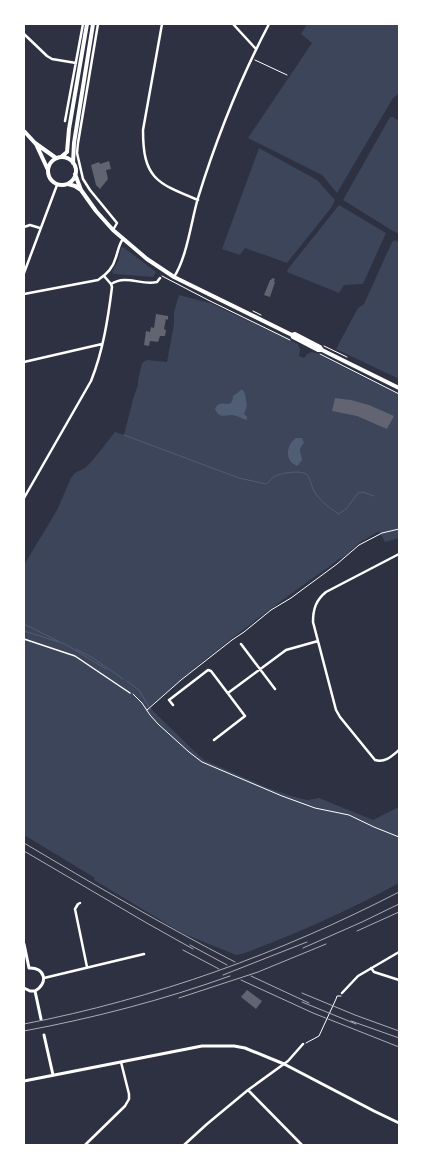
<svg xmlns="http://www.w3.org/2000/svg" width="423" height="1169" viewBox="0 0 423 1169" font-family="Quicksand,sans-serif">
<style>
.green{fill:#3c4559}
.water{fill:#4f5d75}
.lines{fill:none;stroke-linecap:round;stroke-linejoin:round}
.stream{stroke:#4f5d75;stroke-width:1}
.building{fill:#626471}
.path{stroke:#fff;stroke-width:1}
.service{stroke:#fff;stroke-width:1.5}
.minor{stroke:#fff;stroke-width:2.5}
.tertiary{stroke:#fff;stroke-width:3}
.primary{stroke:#fff;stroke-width:4}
.rail{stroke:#abadb3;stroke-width:1}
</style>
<rect width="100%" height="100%" fill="#2d3142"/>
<path class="green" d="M307,24H399V91L397,95L393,98L337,193L322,175L248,138L312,43L301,34Z
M390,117H393L399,121V234L393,231L343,200Z
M259,148L317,180L335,200L331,208L287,263L245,248L240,255L222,249Z
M339,205L386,233L363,284L344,285L339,293L287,272L288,269Z
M395,240L399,242V379L336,349L358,308L364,304L392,242Z
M123,247L156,272L155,274L153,277L114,274L112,272L118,261L121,248Z
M179,295L210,303L298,344L300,350L299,356L304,358L307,354L312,352L316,353L399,395V538L385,542L379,531L359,543L344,557L339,559L330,566C268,610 206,656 149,707L194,751L204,760L268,788L291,796L307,800L319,798L373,820L399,807V883C348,911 296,934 242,954L236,955L182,933L94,880L95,878L24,835V565L57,510L71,478L75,473L85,468L92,461L115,432L124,435L133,399L138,385V380L142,363L147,360L167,362L174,324V312Z"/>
<path class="water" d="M241,390H243L245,394L247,406L244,414L247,417V420C242,419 238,416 233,415C225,414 220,420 215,409C221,396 232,412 233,396Z
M296,438H302L304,443C297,451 301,450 302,460L299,464L297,466C284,461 286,445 296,438Z"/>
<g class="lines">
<path class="stream" d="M124,435L239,478L266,484C270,482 271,478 275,476C281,473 300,470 306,474C311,478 311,486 314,491C320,501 329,508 339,514L346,509L358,493L363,492L374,496
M24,624L58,641
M24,631L65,644L106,669
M76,649L93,658L123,679
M127,681L139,690L149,707
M150,709H151"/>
</g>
<path class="building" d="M109,161L111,169L106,170L108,179L100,189L96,185L91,165L99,162L100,164Z
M272,278L275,279L274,282H275L270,297L264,295L270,280H271Z
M156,314L168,316V320L166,319L164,329L166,330L165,336H160L158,342L150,341L149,346L144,345L146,331L150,332L151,327L154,328Z
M335,398L351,400L369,405L394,416L387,429L357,416L332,411Z
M247,990L262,1001L256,1009L241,997Z"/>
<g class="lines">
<path class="path" d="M255,60L287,75
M162,276L210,301L290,340
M253,311L261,315
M324,346L347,357
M320,354L399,394
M133,694L142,703L150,715L158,724L189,752L202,762L282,796L315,808L349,815L374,827L399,837
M147,710L181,680L232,640L244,632L271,610L291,598L337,564L359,545L382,533L399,529
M306,1043L319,1036L336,999L337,996H341"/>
<path class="service" d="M24,639L75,656L130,693"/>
<path class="minor" d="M98,24L78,143L77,153L83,179L90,190L117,223L113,230
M162,24L143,130C143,178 156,183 198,200
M233,24L256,49
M24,34L47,56L52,59L76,63
M65,121L83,24
M24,227L30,225L40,228
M24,273L57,185
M174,277C187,257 191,222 198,198C217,137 239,81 269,24
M111,284C127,274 141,286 157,282L160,278
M24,294L98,280C107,274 113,268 116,257C118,251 119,244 123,239
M24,362L102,344
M24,498L91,381C103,351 108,319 112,287L111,284L104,276
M399,554L326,592C316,600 313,609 313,622L336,710L340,717L375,760C385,763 392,756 399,750
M241,644L275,689
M228,693L286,650L318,641
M173,705L169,700L208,670L211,671L245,716L214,740
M80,903L78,904L75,909L87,967
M371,968L374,972L399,980
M44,978L144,954
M342,993L358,976L399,952
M248,1090L302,1145
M85,1145L125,1106L129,1099V1094L121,1062
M184,1145L207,1124L248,1090L288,1061L303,1044"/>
<path class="tertiary" d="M24,944L29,968
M29,968C45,967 49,983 35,991
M24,988L30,991H35
M35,991L41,1019
M44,1035L53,1075
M24,1081L202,1046H234L245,1048L284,1064L374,1111L399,1123"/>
<path class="primary" d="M24,131L35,143L56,158
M36,144L48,170
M61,157L67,152L69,129L87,24
M48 171a14 14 0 1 1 28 0a14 14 0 1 1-28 0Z
M73,163L74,143L93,24
M75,174L81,190L96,211L113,230L147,259L174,277L292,335L295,334L320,347L322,350
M68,184L75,186L81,190
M292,335L293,337L318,350H322L399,388"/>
<path class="rail" d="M24,843C93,884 163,925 235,962
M24,851L145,922L193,949
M357,931L399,912
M190,945L227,965
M303,948L362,922L399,904
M183,950L219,969
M223,975L307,942
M251,976L309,1003
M241,980L313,1013L399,1047
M302,993L355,1015L399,1031
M179,998L258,972L326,944
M302,1002L356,1024
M351,1021L399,1038
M24,1024C154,999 281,953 399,892
M24,1031C94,1018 163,1000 230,976"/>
</g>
<rect width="423" height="1169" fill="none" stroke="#ffffff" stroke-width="50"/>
</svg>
